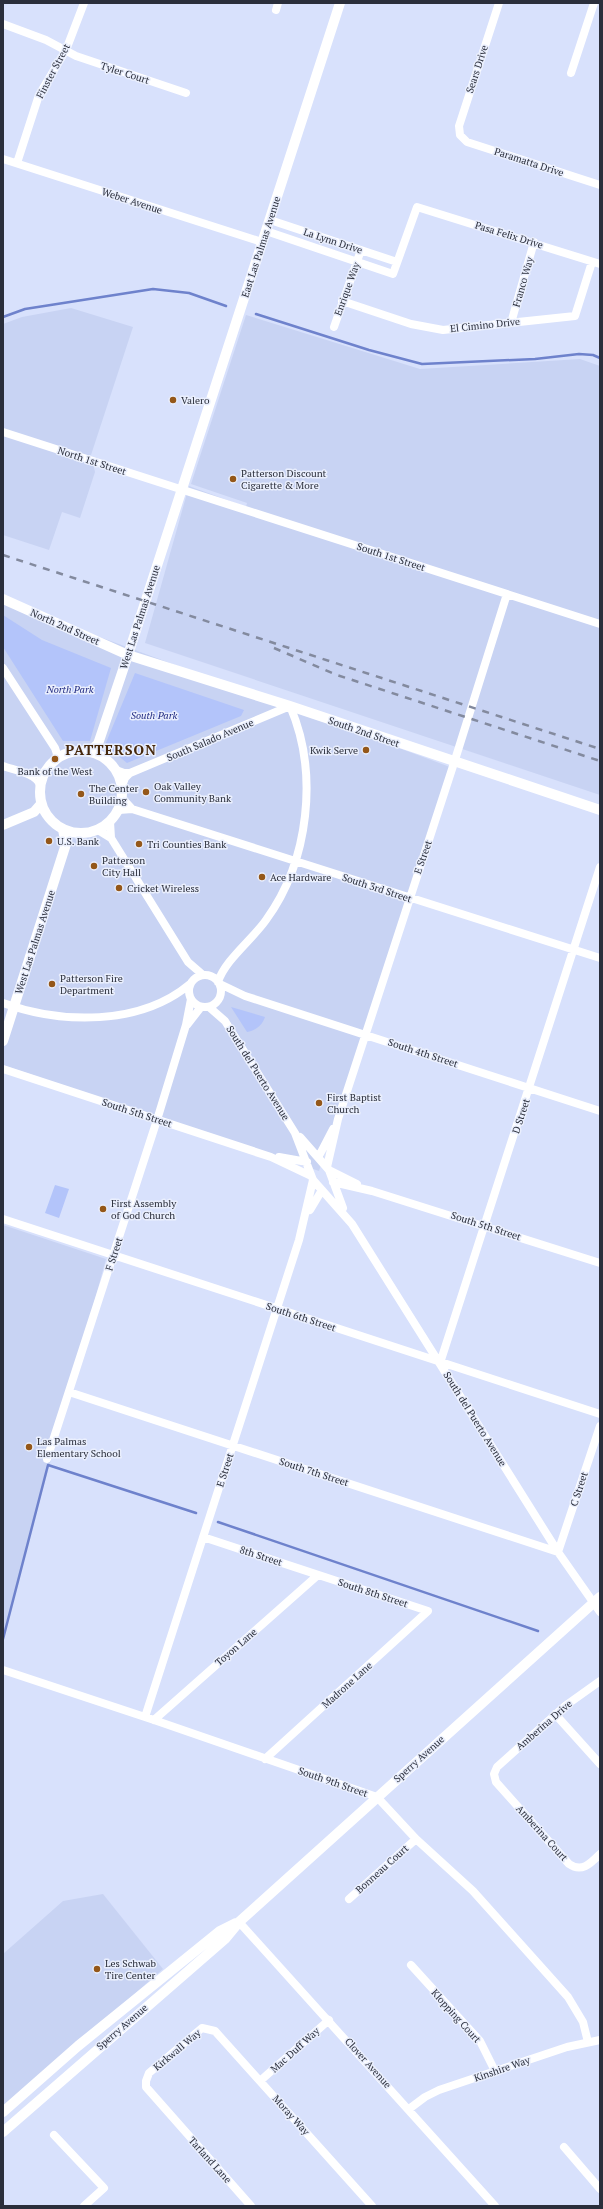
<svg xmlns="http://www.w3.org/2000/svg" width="603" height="2209" viewBox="0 0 603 2209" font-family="'PT Serif',serif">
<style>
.built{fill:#c8d3f3}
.green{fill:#b3c4fa}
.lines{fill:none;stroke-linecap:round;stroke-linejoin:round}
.stream{stroke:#6e82cc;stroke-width:2.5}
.minor{stroke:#fff;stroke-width:8}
.major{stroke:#fff;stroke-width:10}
.rail{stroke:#838a9e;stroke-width:2.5;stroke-dasharray:7 7;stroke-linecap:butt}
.poi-dot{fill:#945719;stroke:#eaeffd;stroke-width:1.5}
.labels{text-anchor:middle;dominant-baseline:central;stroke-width:3;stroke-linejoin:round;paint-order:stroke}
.street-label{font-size:10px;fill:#2a2e3b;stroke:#eaeffd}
.poi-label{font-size:10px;fill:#2a2e3b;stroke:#eaeffd;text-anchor:start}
.park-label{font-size:10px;font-style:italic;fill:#222c83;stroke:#eaeffd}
.district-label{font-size:14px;font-weight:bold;letter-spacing:1px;fill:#45270b;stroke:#eaeffd}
</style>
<rect width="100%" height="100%" fill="#d8e1fc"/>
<path class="built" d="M71,308L133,327L91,455L95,472L80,518L62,512L49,550L3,535V324L22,317Z
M246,315L420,369L580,359L600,366V795L145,643L189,486L246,507L247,503L191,484Z
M3,601L450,767L319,1171L3,1065Z
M3,1225L106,1259L3,1635Z
M103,1894L163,1969L3,2109V1954L63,1901Z"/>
<path class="green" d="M3,615L42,640L111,668L90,741H63L3,647Z
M135,673L244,710L241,716L127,763L105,745Z
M231,1007L265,1017C262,1026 256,1030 247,1032Z
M55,1185L69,1189L59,1218L45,1213Z"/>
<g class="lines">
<path class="stream" d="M256,314L369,350L422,364L535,359L579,354L593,355L600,358
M3,317L25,309L153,289L189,293L226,306
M218,1522L538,1631
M3,1639L48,1465L196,1513"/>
<path class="minor" d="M499,3L459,126L460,135L467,142L600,185
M276,10L278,3
M3,24L46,40L76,56L186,93
M571,73L594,3
M3,159L262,242
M17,163L39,95L66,50L84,3
M270,220L397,262
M266,231L393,274L417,207L600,264
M342,301L411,324L443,330L575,316L592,262
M511,323L534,242
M334,327L361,250
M3,432L600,624
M3,668L55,748L57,754L55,761
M3,766C13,770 36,773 40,785
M116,770L124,773H130L290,706C319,773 309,861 266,920C252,940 225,960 218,982
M31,775L44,774
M122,786L125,778L130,773
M122,798L132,809
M119,810L132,809L600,958
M110,822L111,838
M98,830L111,838L188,962L203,975
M189 991a16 16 0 1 1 32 0a16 16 0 1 1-32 0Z
M220,984L245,996L600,1111
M3,1003C61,1024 140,1026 190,984
M209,1007L225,1021L295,1133L313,1180L352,1224L558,1552L600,1612
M187,1025L201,1007
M3,1069L271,1157L311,1176
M300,1137L329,1170L343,1208
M319,1156L333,1129
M279,1157L307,1162
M327,1167L338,1119L454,763L507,594
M329,1170L357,1184
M333,1182L372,1191L600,1263
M310,1210L322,1190
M3,1219L600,1414
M440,1363L600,867
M69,1392L558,1552
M47,1459L157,1120L186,1025L191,999
M203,1537L428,1611L265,1759
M558,1552L600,1426
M3,1670L154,1720L377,1797L416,1839L473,1891L568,1997L583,2022L588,2042
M600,1681L565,1706L497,1767L494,1774L496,1782L569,1864C582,1873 591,1863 600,1854
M555,1714L600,1764
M145,1717L299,1240L313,1180
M154,1720L318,1575
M349,1899L416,1839
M239,1922L495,2206
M411,1965L480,2041L495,2071
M260,2081L329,2020
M409,2109L425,2097L439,2090L567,2047L600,2040
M54,2135L104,2188L84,2206
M564,2147L600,2189
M251,2206L146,2087V2081L149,2073L202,2028L215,2031L372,2206"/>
<path class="major" d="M3,599L128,655L290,706L600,810
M40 792a41 41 0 1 1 82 0a41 41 0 1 1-82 0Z
M89,752L98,744L128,655L340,3
M3,825L34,812L41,804
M3,1041L66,844L63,830
M3,2112L78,2046L220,1931L236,1923
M3,2132L225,1939L239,1922L600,1597"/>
<path class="rail" d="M3,555L600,749
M274,648L337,675L600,761"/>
</g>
<g class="poi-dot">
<circle cx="173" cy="400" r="4"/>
<circle cx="233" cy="479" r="4"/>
<circle cx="366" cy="750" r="4"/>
<circle cx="55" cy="759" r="4"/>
<circle cx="146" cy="792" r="4"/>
<circle cx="81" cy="794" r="4"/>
<circle cx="49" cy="841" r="4"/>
<circle cx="139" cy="844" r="4"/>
<circle cx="94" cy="866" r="4"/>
<circle cx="262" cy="877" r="4"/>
<circle cx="119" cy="888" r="4"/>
<circle cx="52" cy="984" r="4"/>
<circle cx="319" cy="1103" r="4"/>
<circle cx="103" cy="1209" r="4"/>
<circle cx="29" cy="1447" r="4"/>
<circle cx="97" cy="1969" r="4"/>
</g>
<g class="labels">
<g class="street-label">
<text transform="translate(477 69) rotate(-72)">Sears Drive</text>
<text transform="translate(53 71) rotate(-62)">Finster Street</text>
<text transform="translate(125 73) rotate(18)">Tyler Court</text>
<text transform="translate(529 162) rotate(18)">Paramatta Drive</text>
<text transform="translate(132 201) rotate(18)">Weber Avenue</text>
<text transform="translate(509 235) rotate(17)">Pasa Felix Drive</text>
<text transform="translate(333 241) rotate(18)">La Lynn Drive</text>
<text transform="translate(261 247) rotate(-72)">East Las Palmas Avenue</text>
<text transform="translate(523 282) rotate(-74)">Franco Way</text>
<text transform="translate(347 289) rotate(-70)">Enrique Way</text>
<text transform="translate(485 325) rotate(-6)">El Cimino Drive</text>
<text transform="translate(92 461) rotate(18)">North 1st Street</text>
<text transform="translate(391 557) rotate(18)">South 1st Street</text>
<text transform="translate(140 617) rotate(-72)">West Las Palmas Avenue</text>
<text transform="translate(65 627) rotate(24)">North 2nd Street</text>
<text transform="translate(364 732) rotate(19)">South 2nd Street</text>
<text transform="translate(210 740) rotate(-23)">South Salado Avenue</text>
<text transform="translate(423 857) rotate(-71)">E Street</text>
<text transform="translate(377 888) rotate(18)">South 3rd Street</text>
<text transform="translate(35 942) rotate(-72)">West Las Palmas Avenue</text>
<text transform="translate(423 1053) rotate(18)">South 4th Street</text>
<text transform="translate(258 1073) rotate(58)">South del Puerto Avenue</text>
<text transform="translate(137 1113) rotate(18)">South 5th Street</text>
<text transform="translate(521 1116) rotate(-72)">D Street</text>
<text transform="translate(486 1226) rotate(18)">South 5th Street</text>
<text transform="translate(114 1254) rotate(-72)">F Street</text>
<text transform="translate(301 1317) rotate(18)">South 6th Street</text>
<text transform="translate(475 1419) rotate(58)">South del Puerto Avenue</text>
<text transform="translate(225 1470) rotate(-72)">E Street</text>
<text transform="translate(314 1472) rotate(18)">South 7th Street</text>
<text transform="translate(579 1489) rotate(-72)">C Street</text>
<text transform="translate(261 1556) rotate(18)">8th Street</text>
<text transform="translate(373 1593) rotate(18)">South 8th Street</text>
<text transform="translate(236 1647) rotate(-41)">Toyon Lane</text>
<text transform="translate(347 1685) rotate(-42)">Madrone Lane</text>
<text transform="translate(544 1725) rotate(-41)">Amberina Drive</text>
<text transform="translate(419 1759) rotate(-42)">Sperry Avenue</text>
<text transform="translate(333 1782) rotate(19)">South 9th Street</text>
<text transform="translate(542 1833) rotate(48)">Amberina Court</text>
<text transform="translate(382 1869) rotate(-42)">Bonneau Court</text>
<text transform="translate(456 2016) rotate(48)">Klopping Court</text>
<text transform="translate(122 2027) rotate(-41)">Sperry Avenue</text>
<text transform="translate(177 2050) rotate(-40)">Kirkwall Way</text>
<text transform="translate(295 2050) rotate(-42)">Mac Duff Way</text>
<text transform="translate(368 2063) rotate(48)">Clover Avenue</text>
<text transform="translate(502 2069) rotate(-19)">Kinshire Way</text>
<text transform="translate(291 2115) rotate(48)">Moray Way</text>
<text transform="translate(210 2160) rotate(48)">Tarland Lane</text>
</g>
<g class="poi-label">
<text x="181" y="400">Valero</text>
<text x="241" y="473">Patterson Discount<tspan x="241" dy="12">Cigarette &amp; More</tspan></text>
<text x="358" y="750" text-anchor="end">Kwik Serve</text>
<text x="55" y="771" text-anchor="middle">Bank of the West</text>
<text x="154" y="786">Oak Valley<tspan x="154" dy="12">Community Bank</tspan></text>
<text x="89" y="788">The Center<tspan x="89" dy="12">Building</tspan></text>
<text x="57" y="841">U.S. Bank</text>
<text x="147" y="844">Tri Counties Bank</text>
<text x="102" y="860">Patterson<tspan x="102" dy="12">City Hall</tspan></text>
<text x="270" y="877">Ace Hardware</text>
<text x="127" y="888">Cricket Wireless</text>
<text x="60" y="978">Patterson Fire<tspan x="60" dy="12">Department</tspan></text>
<text x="327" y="1097">First Baptist<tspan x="327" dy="12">Church</tspan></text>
<text x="111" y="1203">First Assembly<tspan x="111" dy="12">of God Church</tspan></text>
<text x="37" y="1441">Las Palmas<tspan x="37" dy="12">Elementary School</tspan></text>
<text x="105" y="1963">Les Schwab<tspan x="105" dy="12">Tire Center</tspan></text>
</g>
<g class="park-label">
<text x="70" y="689">North Park</text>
<text x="154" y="715">South Park</text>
</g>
<g class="district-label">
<text x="111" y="749">PATTERSON</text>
</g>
</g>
<rect width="603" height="2209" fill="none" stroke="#2a2e3b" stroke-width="8"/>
</svg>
